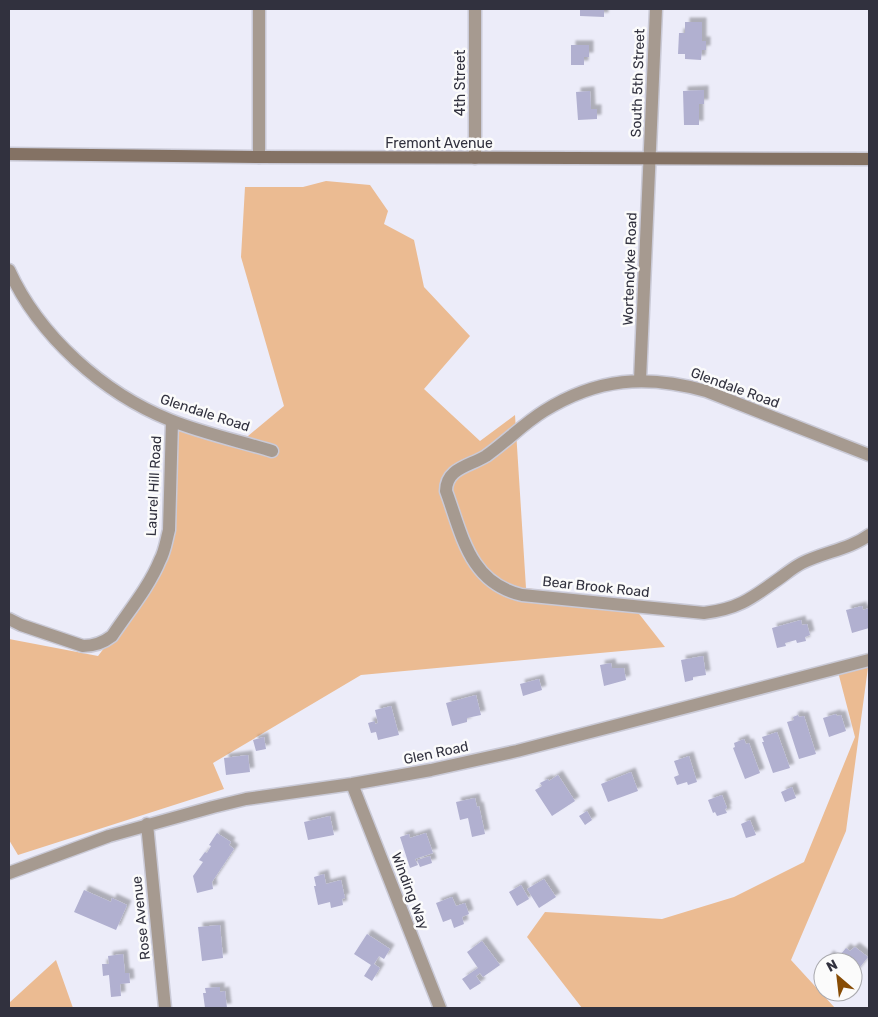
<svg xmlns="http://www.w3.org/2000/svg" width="878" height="1017" viewBox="0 0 878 1017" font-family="Rubik,sans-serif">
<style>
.green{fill:#ebbb92}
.building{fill:#b1b0d0;filter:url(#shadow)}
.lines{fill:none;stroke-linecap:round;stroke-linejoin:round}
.street-casing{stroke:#cacad7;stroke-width:15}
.secondary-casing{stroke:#cacad7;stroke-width:15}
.street{stroke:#a69a90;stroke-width:12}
.secondary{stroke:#847264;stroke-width:12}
.labels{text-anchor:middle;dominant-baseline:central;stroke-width:5;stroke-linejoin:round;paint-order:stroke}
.street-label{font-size:14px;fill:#31313e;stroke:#fbfbfb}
</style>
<defs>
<filter id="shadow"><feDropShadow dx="4.5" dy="-4.5" stdDeviation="1" flood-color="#0004"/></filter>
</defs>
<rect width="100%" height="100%" fill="#ececf9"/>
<path class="green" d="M326,181L370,185L388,211L384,224L414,240L424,287L470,336L424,389L480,441L515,415L526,588L629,601L665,647L361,675L213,763L224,789L18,855L9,840V639L98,656L162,573L167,429L248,436L284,406L241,257L245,187H303Z
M869,660L846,831L791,960L835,1008H582L527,937L545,912L662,919L734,897L804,862L855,737L837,668Z
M56,960L73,1008H9V1003Z"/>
<path class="building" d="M580,9H604V17L580,16Z
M685,22H702V41H706V50H702L701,60L685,59V54H678L679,33H685Z
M571,45H589V57H584V65H571Z
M704,90V104H699V125H684L683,91Z
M590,91L591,109H597V119L578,120L576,92Z
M862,606L863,610L869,608V628L852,633L846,610Z
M801,620L802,625L807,624L810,635L805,637L806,641L797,643L796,640L785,643L786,646L777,648L772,628Z
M703,656L706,675L693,677V680L685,682L681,660Z
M611,663L612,668H624L626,680L604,686L600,665Z
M539,679L542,690L523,696L520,684Z
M476,695L481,715L467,718V722L452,726L446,703Z
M391,706L399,735L378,740L376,732L371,733L368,723L375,721V724L378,723L375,710Z
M836,714L837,716L841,715L846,731L829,737L823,718Z
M798,715L799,717L804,716L816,754L799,759L787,722L794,720L793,717Z
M777,732L790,768L773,773L762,742H764L762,737Z
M264,737L266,749L256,751L253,740Z
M744,739L746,744L749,743L760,773L745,779L733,748L735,747L734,743Z
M248,755L250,772L226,775L224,758Z
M689,756L697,782L688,785L687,782L677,785L674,777L679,775L674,761Z
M631,772L638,791L608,802L601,784Z
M558,775L575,801L552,816L535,790L542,786L540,783L548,779L549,781Z
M792,787L796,798L785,802L781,792Z
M722,795L727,808L725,809L727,813L717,816L715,812L713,813L708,800Z
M475,798L477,807L479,806L485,834L472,837L468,818L460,820L456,802Z
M587,811L592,820L585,825L579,816Z
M330,816L334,835L308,840L304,822Z
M750,820L756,835L746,838L741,824Z
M217,833L231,842L229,845L234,849L212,882L213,889L197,893L193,876L203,862L199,860L205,852L207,853L211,846L209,845Z
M426,833L433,853L415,859L418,865L410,868L400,837L409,834L410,838Z
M430,856L432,863L420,867L417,860Z
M324,874L326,884L341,880L345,898L342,899L343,905L331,908L330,902L318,905L314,886H316L314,877Z
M544,879L556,897L539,908L527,889Z
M521,885L529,899L517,906L509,892Z
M84,890L111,902L112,898L127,905L116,930L74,912Z
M452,897L456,906L465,903L469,914L462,917L464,924L454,928L451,919L443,922L436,903Z
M220,925L223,958L202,961L198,927Z
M367,934L390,949L384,959L379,956L374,964L380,968L372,981L364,976L371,965L354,954Z
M482,941L500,965L483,977L480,973L476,976L481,983L470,990L462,979L478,968L467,952Z
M855,947L868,957L853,976V962H824L829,955L836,960L846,948L850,951Z
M123,954L125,973H129L130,983L120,984L121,996L111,997L109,975L103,976L102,964H109L108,956Z
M220,987V992L225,991L227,1008H205L203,993H206L205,988Z"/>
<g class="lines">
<defs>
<path id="street" d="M475,9V158
M259,157V9
M9,270C39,336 103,393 170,420C202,433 239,441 272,451
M640,380L656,9
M869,455L706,391C646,374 597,378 544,411C523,424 506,442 486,456C470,466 446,468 446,491C462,534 469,583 522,595L704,613C739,609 752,598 780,578C787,573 794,567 802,563C824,552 850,549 869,535
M9,619L21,625L83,646C95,646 103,643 112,636C128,612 149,587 160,560C165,551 166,541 169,530L172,421
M352,784L440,1008
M147,824L165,1008
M9,873L109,836L213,807L246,799L352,784L431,770L517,751L869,660"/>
<path id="secondary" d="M9,154L259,157L869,159"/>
</defs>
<use href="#street" class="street-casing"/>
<use href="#secondary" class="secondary-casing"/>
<use href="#street" class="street"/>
<use href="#secondary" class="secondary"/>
</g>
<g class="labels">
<g class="street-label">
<text transform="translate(460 83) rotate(-90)">4th Street</text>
<text transform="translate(638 83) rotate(-88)">South 5th Street</text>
<text x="439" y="143">Fremont Avenue</text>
<text transform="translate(630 269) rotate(-88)">Wortendyke Road</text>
<text transform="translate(735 388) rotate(20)">Glendale Road</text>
<text transform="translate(205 413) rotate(18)">Glendale Road</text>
<text transform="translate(154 486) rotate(-87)">Laurel Hill Road</text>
<text transform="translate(596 587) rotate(6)">Bear Brook Road</text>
<text transform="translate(436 753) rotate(-12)">Glen Road</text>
<text transform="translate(410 891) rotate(69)">Winding Way</text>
<text transform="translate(141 918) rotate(-96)">Rose Avenue</text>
</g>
</g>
<rect width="878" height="1017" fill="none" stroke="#31313e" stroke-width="20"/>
<g transform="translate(838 977) rotate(332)"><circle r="24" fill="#fbfbfb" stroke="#aaaaaf"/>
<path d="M0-4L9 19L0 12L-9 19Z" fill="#874c05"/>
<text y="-8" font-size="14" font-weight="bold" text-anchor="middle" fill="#31313e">N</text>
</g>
</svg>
